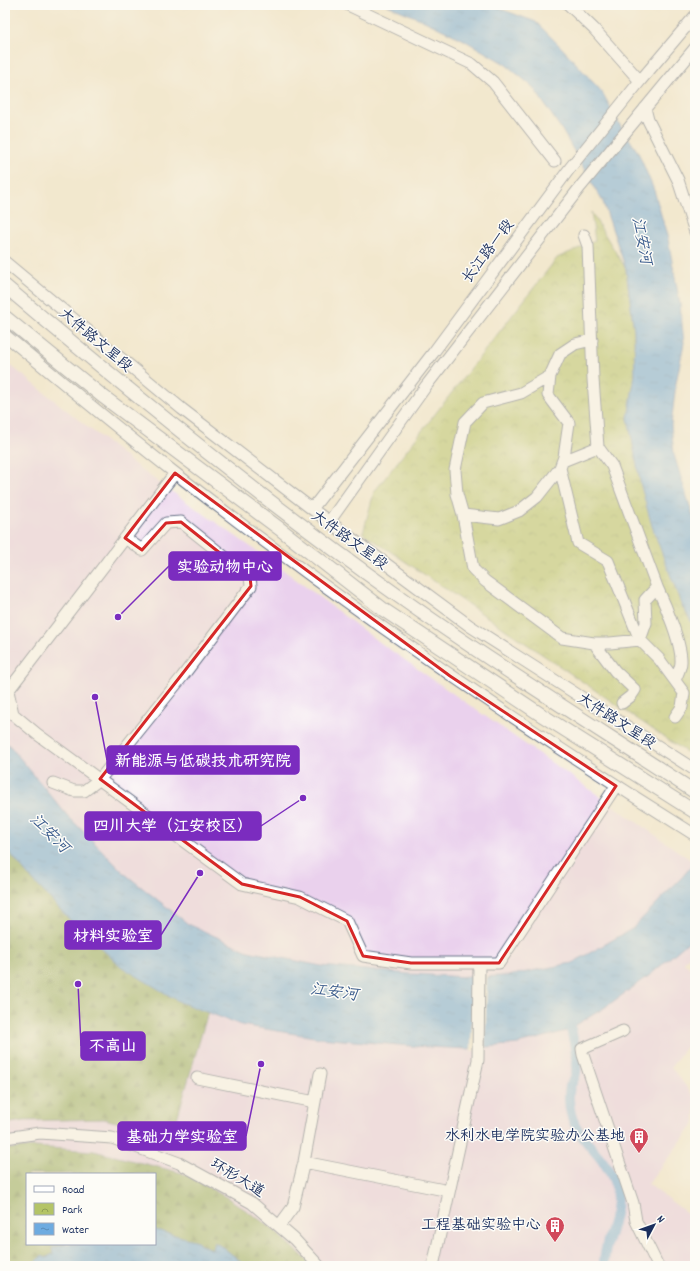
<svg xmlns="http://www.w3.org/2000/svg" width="700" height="1271" viewBox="0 0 700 1271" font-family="Dekko,'LXGW WenKai TC',sans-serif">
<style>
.built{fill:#ead1ed;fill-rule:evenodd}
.forest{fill:url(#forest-firs);stroke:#556c5c}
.park{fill:url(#park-crowns);stroke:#687a62}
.water{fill:url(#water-ripples);stroke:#446d9f}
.pier{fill:#f2e8ce}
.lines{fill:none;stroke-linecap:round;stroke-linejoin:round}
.canal{stroke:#6eabe0;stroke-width:10}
.minor-casing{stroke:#667085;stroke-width:13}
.major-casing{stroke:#667085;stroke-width:15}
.minor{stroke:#fff;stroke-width:11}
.major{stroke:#fff;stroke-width:13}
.marked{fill:none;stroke:#d62828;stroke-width:3;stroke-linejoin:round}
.labels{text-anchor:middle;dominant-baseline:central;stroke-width:3;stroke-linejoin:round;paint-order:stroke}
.street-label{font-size:15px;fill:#1b2f5e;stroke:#fdfcf7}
.poi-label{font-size:15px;fill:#1b2f5e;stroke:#fdfcf7;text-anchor:end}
.water-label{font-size:16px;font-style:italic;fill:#385a8c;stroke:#fdfcf7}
.leader{fill:none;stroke:#7b2cbf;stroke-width:1.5}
.callout-dot{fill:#7b2cbf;stroke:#fdfcf7;stroke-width:1.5}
.callout{fill:#7b2cbf;stroke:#7b2cbf;stroke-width:1.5}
.callout-label{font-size:16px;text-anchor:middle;font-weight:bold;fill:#fff}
</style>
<defs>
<pattern id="forest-firs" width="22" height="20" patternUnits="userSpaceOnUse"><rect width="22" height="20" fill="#8faa5b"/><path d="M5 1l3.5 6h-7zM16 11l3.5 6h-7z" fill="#748b4e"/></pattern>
<pattern id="park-crowns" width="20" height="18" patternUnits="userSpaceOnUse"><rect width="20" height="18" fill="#b4c466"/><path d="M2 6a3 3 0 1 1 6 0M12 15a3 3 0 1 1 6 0" fill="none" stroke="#92a057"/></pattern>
<pattern id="water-ripples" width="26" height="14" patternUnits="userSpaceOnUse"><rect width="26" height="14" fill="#6eabe0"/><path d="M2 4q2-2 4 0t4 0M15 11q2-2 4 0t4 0" fill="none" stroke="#5a8cb9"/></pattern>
</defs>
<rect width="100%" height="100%" fill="#fdfcf7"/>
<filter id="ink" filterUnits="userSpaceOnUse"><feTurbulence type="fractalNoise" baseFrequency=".025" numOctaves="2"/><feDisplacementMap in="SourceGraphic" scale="8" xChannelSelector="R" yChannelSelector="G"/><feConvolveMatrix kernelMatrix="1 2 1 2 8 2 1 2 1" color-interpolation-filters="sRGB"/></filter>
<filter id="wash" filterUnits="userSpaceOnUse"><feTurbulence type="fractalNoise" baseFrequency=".012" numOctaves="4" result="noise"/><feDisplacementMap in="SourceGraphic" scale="16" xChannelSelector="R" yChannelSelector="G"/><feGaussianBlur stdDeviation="0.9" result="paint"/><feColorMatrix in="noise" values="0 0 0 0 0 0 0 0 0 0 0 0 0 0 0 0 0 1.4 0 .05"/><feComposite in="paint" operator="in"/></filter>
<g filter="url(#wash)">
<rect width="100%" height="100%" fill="#f2e8ce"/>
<path class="built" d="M5,361L144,472L278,566L372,637L695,863V949L684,962L695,973V1034L671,1067L695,1098V1123L648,1184L695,1219V1266H5ZM27,1174H155V1244H27Z"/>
<path class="forest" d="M5,847L28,875L71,921L180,1002L208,1012L172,1136L104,1119L23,1121L5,1124Z
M35,1147L94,1151L182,1173L228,1198L272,1228L304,1257L312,1266H246L225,1249L214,1243L213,1249L200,1245L197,1241L155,1230V1174H27V1244H66L59,1246L53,1254L32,1264V1266H5V1149Z"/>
<path class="park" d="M591,212L626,269L634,330L635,375L628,418L641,486L681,605L695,628V758L363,533L374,492L557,258L595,241Z"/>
<path class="water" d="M387,5H490L536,22L562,48L602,92L621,127L638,152L654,190L668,239L680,305L684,343L676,383L671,425L674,455L695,523V628L682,605L663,556L652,526L641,486L628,418L635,375L634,330L626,269L603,202L562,130L533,87L505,64L462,39L418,18Z
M5,742L10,746L66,814L125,874L188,924L248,951L321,966L410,974L466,977L507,976L572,963L632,929L683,876L695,862V936L650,975L604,1008L566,1031L518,1044L467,1049L411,1046L320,1038L241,1025L180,1002L122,967L71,921L28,875L5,847Z
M155,1230L197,1241L200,1245L212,1249L214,1242L225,1249L246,1266H32V1264L42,1256L46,1258L53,1254L52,1248L66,1244H155Z"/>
<path class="pier" d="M487,974L485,1049L471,1051L473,975Z"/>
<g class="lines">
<path class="canal" d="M568,1015C571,1032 579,1056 576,1073C576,1077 572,1082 570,1086C568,1095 569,1105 571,1114C579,1144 609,1157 616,1188C621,1216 603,1240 604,1266"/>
</g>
</g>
<g filter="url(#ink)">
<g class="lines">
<defs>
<path id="minor" d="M348,5L472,64L493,82L555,161
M569,5L594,29L640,81
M645,108L648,120L678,180L695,232
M584,235L588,246L593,379L598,447L612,466L657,587L645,600L646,623L640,640
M5,262L182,409L312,509L470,626L695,770
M5,335C61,381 117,428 175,473C341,603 516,723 695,835
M592,340L575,344L560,354L550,376L521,393L483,403L465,422L455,470L457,494L463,515L473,569L485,581L562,638L594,643H610L640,640L659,659L684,693L682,707L675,717
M563,461L598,447
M560,468L578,543L608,561L640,640
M312,509L433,353L570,168L640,81L695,16
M463,515L499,519L519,511L537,497L560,468L564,457L569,423L548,395L550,376
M329,522L426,386L581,186L695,48
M657,587C665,604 682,644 681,662C681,668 677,675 675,680
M594,643L615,671L635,690L631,696L622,703
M5,690L8,691L175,473
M8,691L13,714L37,734L242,884L300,897L347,921L363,956L411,963H499L616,786
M53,783L74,791H84L100,779L182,677L251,586L250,577L181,522L166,523L142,550L125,538
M623,1031L582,1049L583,1055L633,1203L636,1221L658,1266
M197,1078L315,1102
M5,1138L40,1133L112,1138L179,1163L252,1203L294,1239L319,1266
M304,1162L449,1191
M279,1226L293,1207L304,1162L320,1074
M433,1266L478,1060L479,963"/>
<path id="major" d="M5,286C131,393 259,497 394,593C492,663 594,726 695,792
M5,317L101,395L280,529L384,610L540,714L695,812"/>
</defs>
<use href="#minor" class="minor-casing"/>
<use href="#major" class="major-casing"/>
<use href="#minor" class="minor"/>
<use href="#major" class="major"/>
</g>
</g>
<path d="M0 0H700V1271H0ZM175,473L450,676L616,786L499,963H411L363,956L347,921L300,897L242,884L100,779L251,586L250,577L181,522L166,523L142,550L125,538Z" fill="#f2e8ce" fill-opacity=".55" fill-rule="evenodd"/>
<path class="marked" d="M175,473L450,676L616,786L499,963H411L363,956L347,921L300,897L242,884L100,779L251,586L250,577L181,522L166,523L142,550L125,538Z"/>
<defs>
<symbol id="building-pin" viewBox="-11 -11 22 30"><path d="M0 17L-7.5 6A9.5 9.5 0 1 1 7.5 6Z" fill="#d1495b" stroke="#fdfcf7"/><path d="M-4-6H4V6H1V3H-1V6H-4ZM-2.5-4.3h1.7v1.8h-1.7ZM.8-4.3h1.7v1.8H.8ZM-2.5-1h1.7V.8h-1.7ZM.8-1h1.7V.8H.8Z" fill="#fff"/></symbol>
</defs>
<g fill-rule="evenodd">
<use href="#building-pin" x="628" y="1126" width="22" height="30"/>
<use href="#building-pin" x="544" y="1215" width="22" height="30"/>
</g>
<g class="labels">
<g class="street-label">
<text transform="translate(489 252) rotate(-53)">长江路一段</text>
<text transform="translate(95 341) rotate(40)">大件路文星段</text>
<text transform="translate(349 541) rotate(36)">大件路文星段</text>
<text transform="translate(616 722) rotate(33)">大件路文星段</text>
<text transform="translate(237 1179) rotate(31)">环形大道</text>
</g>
<g class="poi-label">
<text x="625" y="1137">水利水电学院实验办公基地</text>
<text x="541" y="1226">工程基础实验中心</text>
</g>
<g class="water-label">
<text transform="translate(641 241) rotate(79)">江安河</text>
<text transform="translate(49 834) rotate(45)">江安河</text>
<text transform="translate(334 993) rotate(8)">江安河</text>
</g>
</g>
<path class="leader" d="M118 617L169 566M95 697L107 760M303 798L261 826M200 873L161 935M78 984L81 1046M261 1064L246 1136"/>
<g class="callout-dot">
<circle cx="118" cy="617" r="4"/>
<circle cx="95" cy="697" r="4"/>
<circle cx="303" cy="798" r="4"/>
<circle cx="200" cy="873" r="4"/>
<circle cx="78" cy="984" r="4"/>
<circle cx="261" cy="1064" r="4"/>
</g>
<g class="callout">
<rect x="169" y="552" width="112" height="28" rx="4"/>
<rect x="107" y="746" width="192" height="28" rx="4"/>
<rect x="85" y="812" width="176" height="28" rx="4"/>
<rect x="65" y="921" width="96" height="28" rx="4"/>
<rect x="81" y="1032" width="64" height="28" rx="4"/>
<rect x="118" y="1122" width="128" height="28" rx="4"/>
</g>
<g class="callout-label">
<text x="225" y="572">实验动物中心</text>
<text x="203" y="766">新能源与低碳技术研究院</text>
<text x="173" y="831">四川大学（江安校区）</text>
<text x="113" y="941">材料实验室</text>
<text x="113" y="1051">不高山</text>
<text x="182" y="1142">基础力学实验室</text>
</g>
<rect width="700" height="1271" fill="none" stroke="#fdfcf7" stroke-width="20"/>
<rect x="26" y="1173" width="130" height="72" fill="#fdfcf7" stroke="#a3aaba"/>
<rect x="34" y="1186" width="20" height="6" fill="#ffffff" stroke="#a3aaba"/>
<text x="62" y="1193" font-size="12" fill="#1b2f5e">Road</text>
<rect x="34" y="1203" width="20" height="12" fill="url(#park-crowns)" stroke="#a3aaba"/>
<text x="62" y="1213" font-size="12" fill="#1b2f5e">Park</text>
<rect x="34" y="1223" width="20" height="12" fill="url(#water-ripples)" stroke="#a3aaba"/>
<text x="62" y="1233" font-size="12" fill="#1b2f5e">Water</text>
<g transform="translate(654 1225) rotate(49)" stroke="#fdfcf7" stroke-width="3" paint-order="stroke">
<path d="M0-3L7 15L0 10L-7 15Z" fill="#1b2f5e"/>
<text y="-6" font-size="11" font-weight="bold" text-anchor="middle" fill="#1b2f5e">N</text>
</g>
</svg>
